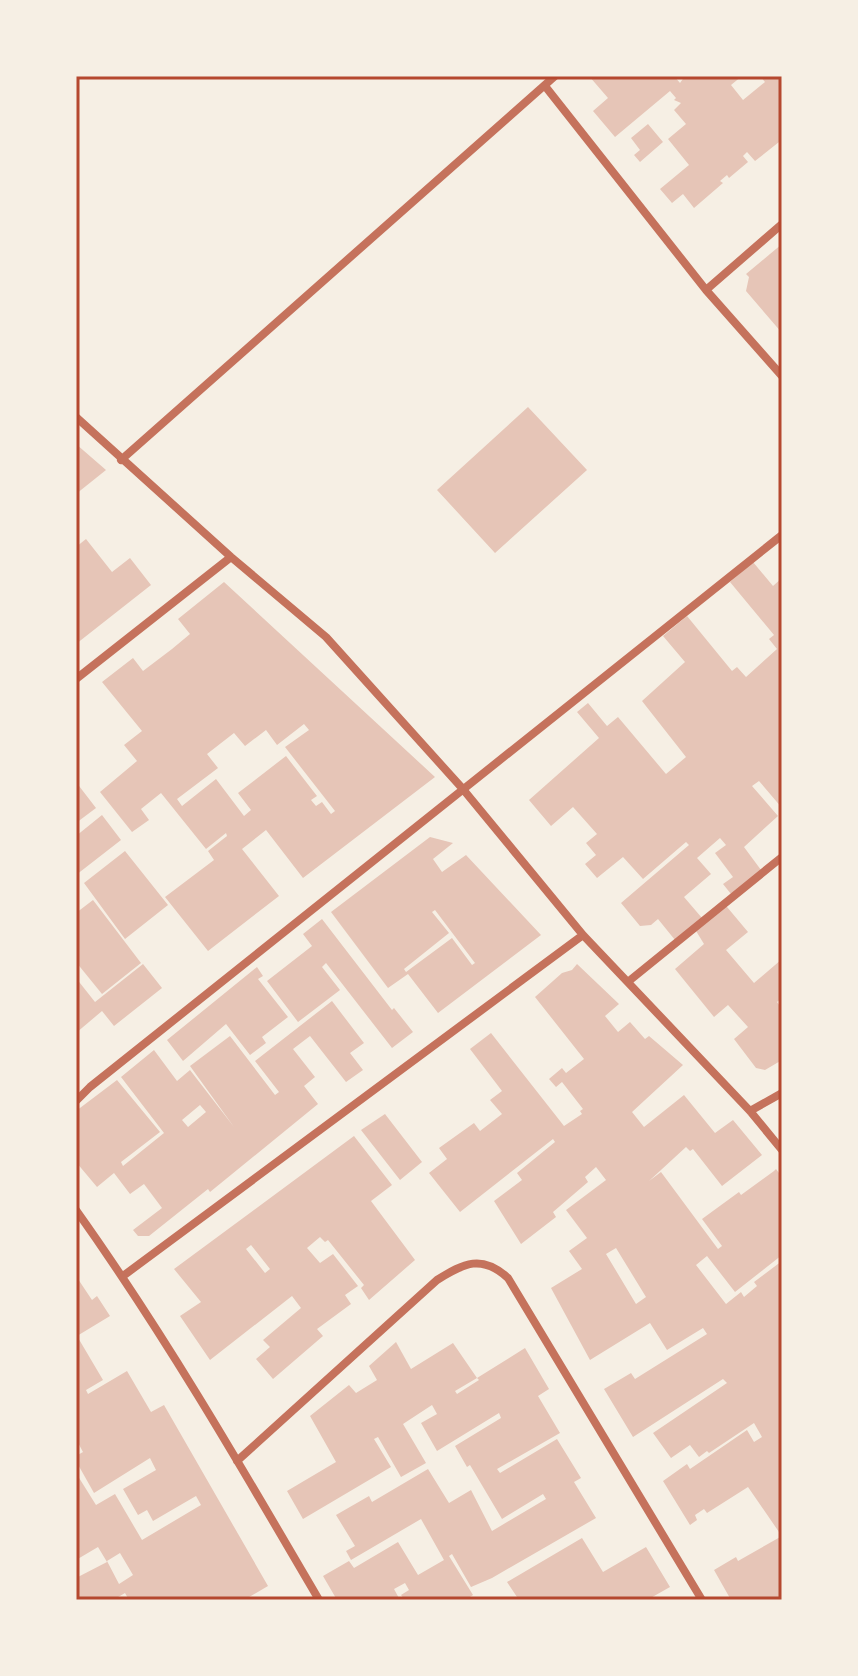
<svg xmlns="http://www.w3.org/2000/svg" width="858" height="1676" viewBox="0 0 858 1676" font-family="'Fira Sans Condensed',sans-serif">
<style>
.building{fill:#e6c5b7;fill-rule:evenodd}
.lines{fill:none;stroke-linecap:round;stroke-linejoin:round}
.minor{stroke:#c5725c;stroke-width:8}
.neatline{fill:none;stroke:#b5482f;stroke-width:3}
</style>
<rect width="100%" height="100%" fill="#f6efe4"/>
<path class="building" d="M589,76H674L680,83L685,76H742L731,85L743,100L765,82L760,76H782V146L779,142L755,161L747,152L743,156L748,162L729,178L727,175L720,181L723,183L694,208L683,194L672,203L660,189L689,165L668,139L686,124L674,110L681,103L674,100L676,98L670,91L615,137L593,111L608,98Z
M648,124L663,142L640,162L634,155L640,150L631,138Z
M782,244V333L746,291L749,277L746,274Z
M528,407L587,470L495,553L437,490Z
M76,444L106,470L76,494Z
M86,539L112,572L130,558L151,585L76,644V547Z
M753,562L773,586L782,578V808L759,781L752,786L778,816L744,847L761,870L731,894L723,884L733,877L715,853L726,845L720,838L697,858L711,874L684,897L702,918L722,901L748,932L726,950L754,983L782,959V998L777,1002L780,1006L782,1004V1060L765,1070L756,1068L734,1039L748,1027L728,1005L714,1017L675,969L704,944L693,926L675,940L658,919L651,925L640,926L621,903L689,845L686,842L643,879L623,857L597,878L585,864L596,855L586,843L597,834L573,807L551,826L529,800L599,738L577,712L588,703L607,726L618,717L666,774L686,757L642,701L685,662L663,636L687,616L732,671L737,667L746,677L777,649L769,639L774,635L730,582Z
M224,582L435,777L303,878L266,830L242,849L279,896L208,951L165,897L214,860L208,851L227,836L226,833L206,849L161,793L141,809L149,820L132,832L100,792L137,761L124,745L142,731L102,682L133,658L143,671L172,649L190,634L178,619ZM304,724L309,730L285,747L335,811L331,814L322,802L316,806L311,800L317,796L286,756L238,793L251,810L244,816L216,779L182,806L177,799L218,768L207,754L234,733L245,746L266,730L277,745Z
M76,782L96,808L76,823Z
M102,815L121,840L76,875V836Z
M430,837L453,843L433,859L442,872L466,855L541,935L438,1013L408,974L388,988L331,912ZM435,910L475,963L472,965L452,938L406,972L404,969L449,933L432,912Z
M125,851L168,905L125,939L84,883Z
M93,900L141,963L102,994L76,962V913Z
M322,919L392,1010L394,1008L413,1032L392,1048L326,963L322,967L340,990L298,1022L267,981L312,946L303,934Z
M143,964L162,988L114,1026L102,1011L76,1033V978L95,1002Z
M577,964L619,1004L605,1016L618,1032L630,1022L645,1039L649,1036L683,1065L632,1112L644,1127L684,1095L715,1133L733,1120L762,1155L722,1186L693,1149L690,1151L686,1147L649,1181L661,1172L718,1249L722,1246L702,1219L739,1192L741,1195L774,1171L776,1169L782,1177V1255L735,1292L707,1256L696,1265L726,1304L741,1292L744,1297L757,1286L754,1282L782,1261V1530L779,1532L748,1487L707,1513L704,1509L695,1515L697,1520L690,1525L663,1481L687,1464L690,1469L747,1430L754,1442L762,1437L754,1423L709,1453L707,1451L699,1457L690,1445L671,1458L653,1433L727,1383L723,1379L633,1437L604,1389L631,1373L635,1379L707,1334L703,1328L667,1350L650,1323L590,1360L551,1288L582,1269L569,1251L587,1238L566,1210L606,1180L596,1167L585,1177L588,1182L553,1212L556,1217L521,1244L494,1201L522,1180L517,1173L555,1142L553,1139L460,1212L429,1173L447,1159L439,1148L474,1123L480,1131L502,1114L490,1100L502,1091L470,1049L491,1033L564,1126L582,1114L580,1111L583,1109L562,1082L556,1087L549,1079L562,1068L566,1073L584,1059L535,997L562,973L572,970ZM616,1248L646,1297L636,1304L606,1254Z
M257,967L263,976L258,979L288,1017L262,1037L266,1043L250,1055L226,1024L183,1061L167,1040Z
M332,1001L364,1043L350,1053L363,1070L346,1082L310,1036L293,1049L315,1077L304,1086L318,1104L210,1192L208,1189L149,1236H138L133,1230L162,1208L144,1184L130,1194L114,1173L97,1187L76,1162V1111L117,1080L160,1132L121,1162L123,1166L164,1133L121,1077L154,1050L177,1081L190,1070L234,1127L190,1066L230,1036L275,1095L279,1092L255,1061ZM200,1105L206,1112L188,1127L182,1120Z
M385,1114L422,1162L400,1180L361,1130Z
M354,1136L392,1185L371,1201L415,1260L369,1300L361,1288L364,1285L328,1240L325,1242L320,1237L307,1248L320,1263L333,1254L358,1286L345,1295L351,1304L317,1329L323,1336L273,1379L256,1359L270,1347L263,1340L301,1308L292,1296L210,1360L180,1316L201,1302L174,1269ZM251,1245L270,1269L265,1273L246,1249Z
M78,1279L92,1300L97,1296L110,1316L77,1336L103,1380L86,1390L88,1394L127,1371L151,1412L164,1405L268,1586L244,1600H129L125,1593L113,1600H76V1578L107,1562L98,1547L76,1560V1516L78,1515L76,1473L96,1505L115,1494L142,1540L201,1505L196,1496L153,1521L147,1510L138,1515L123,1489L156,1470L150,1458L94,1493L76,1461V1456L83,1452L76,1439V1280ZM120,1553L133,1575L119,1584L107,1561Z
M396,1342L411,1369L453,1343L477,1378L455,1391L457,1394L479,1380L477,1378L525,1348L549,1389L538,1396L560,1433L497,1469L500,1473L557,1439L581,1478L574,1482L596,1518L492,1578L471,1587L452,1554L449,1556L473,1595L465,1600H405L401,1595L409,1590L405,1583L394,1589L400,1600H337L323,1576L349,1561L354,1568L398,1542L418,1575L444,1560L421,1519L351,1560L346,1551L355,1546L336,1515L369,1496L372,1502L428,1469L449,1503L471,1490L492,1531L546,1499L543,1494L502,1519L470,1465L467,1467L455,1446L501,1418L499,1413L437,1451L421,1423L437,1414L432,1405L403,1424L426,1463L401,1477L378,1437L374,1439L391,1467L303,1519L287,1491L336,1462L310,1416L349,1385L356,1393L377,1380L369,1366Z
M782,1536V1600H731L714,1570L736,1557L738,1561Z
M582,1538L603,1572L646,1547L670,1587L647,1600H519L507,1582Z"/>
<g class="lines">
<path class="minor" d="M545,86L706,290L782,376
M706,290L782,224
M76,417L231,557L326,637L462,788L583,935L750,1111L782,1150
M121,460L555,76
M76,679L231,557
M629,981L782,857
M76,1101L90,1087L782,535
M750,1111L782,1093
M76,1210C165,1335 242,1468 319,1600
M123,1276L583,935
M237,1461L437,1280C464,1263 482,1254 508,1278L702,1600"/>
</g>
<rect width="858" height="1676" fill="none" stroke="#f6efe4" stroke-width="156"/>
<rect x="78" y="78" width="702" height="1520" class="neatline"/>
</svg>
